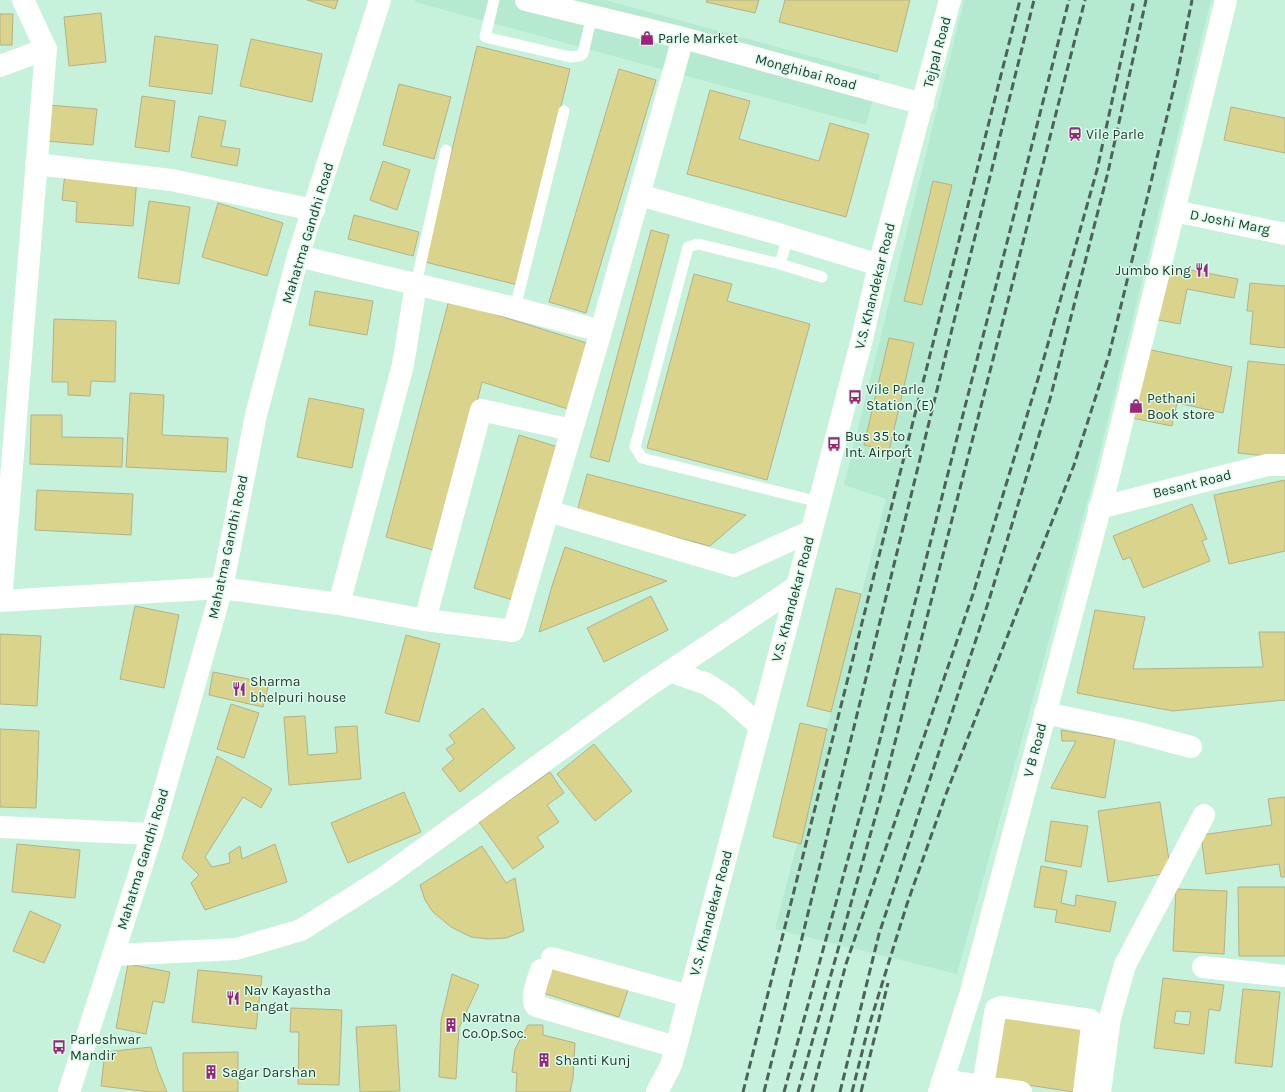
<svg xmlns="http://www.w3.org/2000/svg" width="1285" height="1092" viewBox="0 0 1285 1092" font-family="Karla,sans-serif">
<style>
.built{fill:#b5ead0}
.building{fill:#d9d38c;stroke:#b4b189;fill-rule:evenodd}
.lines{fill:none;stroke-linecap:round;stroke-linejoin:round}
.service{stroke:#fff;stroke-width:11}
.minor{stroke:#fff;stroke-width:22}
.tertiary{stroke:#fff;stroke-width:22}
.rail{stroke:#4c6358;stroke-width:3;stroke-dasharray:8 4;stroke-linecap:butt}
.labels{text-anchor:middle;dominant-baseline:central;stroke-width:3;stroke-linejoin:round;paint-order:stroke}
.poi-label{font-size:14px;fill:#293b32;stroke:#dafdeb;text-anchor:start}
.street-label{font-size:14px;fill:#293b32;stroke:#dafdeb}
</style>
<rect width="100%" height="100%" fill="#c6f2dc"/>
<path class="built" d="M415,0H605L880,75L866,125L415,2Z
M964,0H1211L1092,485L957,974L775,929L886,499L844,485Z"/>
<path class="building" d="M307,0H338L335,9Z
M707,0H759L755,13L706,2Z
M785,0H910L897,52L779,22Z
M101,13L106,62L69,66L64,17Z
M0,14H13L12,45H0Z
M155,36L218,45L212,94L149,86Z
M251,39L322,54L312,102L240,86Z
M477,46L570,69L518,285L425,262Z
M619,69L656,80L586,313L549,302Z
M399,84L451,97L434,159L383,145Z
M710,90L750,101L739,139L819,161L830,123L869,134L846,217L687,174Z
M142,96L175,101L169,152L135,147Z
M48,105L97,109L93,145L45,141Z
M1231,107L1285,118V153L1224,140Z
M199,116L226,121L221,146L240,149L237,166L191,157Z
M383,161L410,170L397,210L370,200Z
M65,173L137,178L133,226L76,222L77,202L62,200Z
M933,181L952,185L922,305L904,301Z
M149,201L190,207L179,284L138,278Z
M218,203L283,223L267,276L202,257Z
M354,215L419,232L413,256L348,239Z
M651,230L669,235L609,462L590,457Z
M1164,265L1238,279L1234,298L1187,289L1180,324L1153,319Z
M694,274L732,284L727,301L810,324L767,480L647,448Z
M1250,283L1285,286V348L1250,344L1253,311H1247Z
M315,291L373,301L367,335L309,325Z
M449,300L590,344L571,410L482,382L440,552L386,537Z
M54,319L116,321L115,382L91,381L90,396L68,395V382H52Z
M889,338L914,343L889,451L864,445Z
M1142,348L1232,367L1223,413L1177,403L1172,426L1127,417Z
M1248,361L1285,365V458L1238,453Z
M130,393L164,395L162,435L228,438L226,472L126,467Z
M309,398L364,409L352,468L297,457Z
M31,415H62V437L123,438L122,467L30,464Z
M519,435L565,449L519,602L474,588Z
M587,474L746,515L710,546L577,512Z
M1285,480V551L1229,564L1214,495Z
M37,490L133,494L131,535L35,530Z
M1192,504L1207,539L1202,541L1210,561L1143,588L1130,557L1123,560L1113,536Z
M565,547L667,581L539,632L552,586Z
M836,588L861,594L831,712L807,706Z
M651,596L668,630L604,662L587,628Z
M135,606L179,615L164,688L120,679Z
M1095,610L1145,617L1133,669L1263,667L1259,632H1285V700L1173,711L1077,693Z
M0,634L41,636L37,706L0,704Z
M406,635L440,644L419,722L385,713Z
M213,672L269,683L263,707L209,695Z
M231,704L259,713L244,758L217,749Z
M483,708L515,748L460,792L442,769L454,759L446,749L455,743L449,735Z
M305,716L308,755L337,753L335,727L357,726L361,779L289,785L284,717Z
M800,723L827,729L801,844L773,837Z
M0,729L39,731L36,808L0,807Z
M1061,730L1115,739L1105,798L1051,788L1076,741H1062Z
M594,744L632,791L595,821L557,774Z
M217,756L272,789L261,808L243,797L205,857L212,867L230,863L229,853L240,846L242,859L275,844L287,882L205,910L191,883L199,875L182,858Z
M550,772L564,793L547,805L559,822L537,837L544,847L513,869L479,822Z
M404,792L421,832L348,863L331,823Z
M1285,797V877H1281L1279,864L1206,874L1201,835L1272,825L1268,799Z
M1160,802L1171,873L1108,882L1098,811Z
M1051,821L1088,826L1081,867L1045,861Z
M17,844L80,850L75,898L12,892Z
M482,846L506,883L515,878L524,931L506,938L488,939L471,937L451,927L433,912L425,900L420,885Z
M1041,866L1067,871L1061,903L1075,906L1076,895L1116,902L1110,932L1055,922L1057,910L1034,907Z
M1238,887H1285V956H1239Z
M1176,889L1227,891L1224,954L1173,951Z
M30,911L61,925L44,963L13,951Z
M128,964L170,972L164,1003L153,1001L146,1034L116,1028Z
M548,965L628,990L619,1017L540,992Z
M198,970L262,976L256,1029L192,1022Z
M452,974L479,985L459,1028L456,1079L439,1077L441,1021Z
M1163,978L1224,985L1220,1011L1209,1009L1204,1054L1154,1048ZM1176,1011L1191,1012L1189,1025L1174,1023Z
M1243,989L1280,992L1272,1067L1235,1063Z
M291,1008L342,1010L339,1085L298,1084L299,1032H290Z
M1004,1015L1084,1027L1074,1092L994,1080Z
M396,1025L400,1091L360,1092L356,1027Z
M528,1025H543V1035L575,1043L573,1078L570,1092H516L517,1073L512,1072L515,1049Z
M151,1047L158,1070L167,1092H150L101,1086L105,1052Z
M238,1052V1092H183V1053Z"/>
<g class="lines">
<path class="service" d="M494,0L485,37L570,57L580,56L583,53L592,16
M788,237L780,264L822,277
M780,264L698,244L688,247L635,447L642,458L819,502
M416,284L446,150
M515,308L564,111"/>
<path class="minor" d="M526,0L683,38L923,104
M0,66L46,49
M36,164L171,180L314,210
M639,195L775,233L879,265
M1174,211L1285,234
M298,256L515,308L601,331
M1099,508L1267,465H1285
M548,511L734,566L811,531
M0,601L222,588L339,604L425,620L513,631L601,331L683,38
M1,601L46,49L23,0
M339,604L403,365L416,284
M425,620L481,410L572,430
M670,671L707,684L727,697L760,726
M1045,713L1135,732L1191,747
M0,827L152,834
M113,955L236,949L301,930L382,879L645,688L796,587
M552,958L689,996
M1203,967L1285,976
M541,970C538,979 530,999 536,1006L676,1047
M943,1080L1021,1092
M983,1086L995,1013L996,1009L1001,1007L1090,1020L1092,1025L1084,1092
M939,1092L971,992L1108,479L1226,0
M1100,1092L1110,1018L1125,965L1204,815"/>
<path class="tertiary" d="M69,1092L152,834L222,588L256,415L298,256L380,0
M657,1092L671,1065L676,1047L862,339L879,265L950,0"/>
<path class="rail" d="M743,1092L1020,0
M764,1092L954,321L1034,0
M784,1092L868,786L1069,0
M798,1092L882,793L1085,0
M812,1092L846,964L973,594L1038,379L1097,170L1134,0
M840,1092L879,934L989,600L1050,399L1108,172L1146,0
M852,1092L868,1029L907,904L946,794L1074,465L1109,355L1177,75L1192,0
M861,1092L888,983"/>
</g>
<defs>
<symbol id="shop-bare" viewBox="-9 -9 18 18"><path d="M-5-2.5h2.3a2.7 3.5 0 0 1 5.4 0H5L5.5 6h-11ZM-1.5-2.5h3a1.5 2.3 0 0 0-3 0Z" fill="#9f2379" stroke="#dafdeb" stroke-width="2.5" paint-order="stroke"/></symbol>
<symbol id="station-bare" viewBox="-9 -9 18 18"><path d="M-3-6H3Q5-6 5-4V2Q5 4 3 4L4.5 6H3L1.5 4h-3L-3 6H-4.5L-3 4Q-5 4-5 2V-4Q-5-6-3-6ZM-3.5-4v3h7v-3ZM-3.5 1v1.5H-2V1ZM2 1v1.5H3.5V1Z" fill="#9f2379" stroke="#dafdeb" stroke-width="2.5" paint-order="stroke"/></symbol>
<symbol id="restaurant-bare" viewBox="-9 -9 18 18"><path d="M-5-6h1v4h1v-4h1v4h1v-4h1v5L-1.5 .5V6h-2V.5L-5-1ZM5-6V6H3V1.5H1.5Q1.5-4 5-6Z" fill="#9f2379" stroke="#dafdeb" stroke-width="2.5" paint-order="stroke"/></symbol>
<symbol id="bus-bare" viewBox="-9 -9 18 18"><path d="M-5-6H5V4H4V6H2V4H-2V6H-4V4H-5ZM-3.5-4V0h7V-4ZM-3.5 1.2v1.5H-2V1.2ZM2 1.2v1.5H3.5V1.2Z" fill="#9f2379" stroke="#dafdeb" stroke-width="2.5" paint-order="stroke"/></symbol>
<symbol id="building-bare" viewBox="-9 -9 18 18"><path d="M-4-6H4V6H1V3H-1V6H-4ZM-2.5-4.3h1.7v1.8h-1.7ZM.8-4.3h1.7v1.8H.8ZM-2.5-1h1.7V.8h-1.7ZM.8-1h1.7V.8H.8Z" fill="#9f2379" stroke="#dafdeb" stroke-width="2.5" paint-order="stroke"/></symbol>
</defs>
<g fill-rule="evenodd">
<use href="#shop-bare" x="637" y="28" width="20" height="20"/>
<use href="#station-bare" x="1065" y="124" width="20" height="20"/>
<use href="#restaurant-bare" x="1192" y="260" width="20" height="20"/>
<use href="#bus-bare" x="845" y="387" width="20" height="20"/>
<use href="#shop-bare" x="1126" y="396" width="20" height="20"/>
<use href="#bus-bare" x="824" y="434" width="20" height="20"/>
<use href="#restaurant-bare" x="229" y="679" width="20" height="20"/>
<use href="#restaurant-bare" x="223" y="988" width="20" height="20"/>
<use href="#building-bare" x="441" y="1015" width="20" height="20"/>
<use href="#bus-bare" x="49" y="1037" width="20" height="20"/>
<use href="#building-bare" x="534" y="1050" width="20" height="20"/>
<use href="#building-bare" x="201" y="1062" width="20" height="20"/>
</g>
<g class="labels">
<g class="poi-label">
<text x="658" y="38">Parle Market</text>
<text x="1086" y="134">Vile Parle</text>
<text x="1191" y="270" text-anchor="end">Jumbo King</text>
<text x="866" y="389">Vile Parle<tspan x="866" dy="16">Station (E)</tspan></text>
<text x="1147" y="398">Pethani<tspan x="1147" dy="16">Book store</tspan></text>
<text x="845" y="436">Bus 35 to<tspan x="845" dy="16">Int. Airport</tspan></text>
<text x="250" y="681">Sharma<tspan x="250" dy="16">bhelpuri house</tspan></text>
<text x="244" y="990">Nav Kayastha<tspan x="244" dy="16">Pangat</tspan></text>
<text x="462" y="1017">Navratna<tspan x="462" dy="16">Co.Op.Soc.</tspan></text>
<text x="70" y="1039">Parleshwar<tspan x="70" dy="16">Mandir</tspan></text>
<text x="555" y="1060">Shanti Kunj</text>
<text x="222" y="1072">Sagar Darshan</text>
</g>
<g class="street-label">
<text transform="translate(937 52) rotate(-75)">Tejpal Road</text>
<text transform="translate(806 72) rotate(15)">Monghibai Road</text>
<text transform="translate(1230 222) rotate(11)">D Joshi Marg</text>
<text transform="translate(308 233) rotate(-73)">Mahatma Gandhi Road</text>
<text transform="translate(875 286) rotate(-76)">V.S. Khandekar Road</text>
<text transform="translate(1192 484) rotate(-14)">Besant Road</text>
<text transform="translate(228 547) rotate(-78)">Mahatma Gandhi Road</text>
<text transform="translate(793 599) rotate(-75)">V.S. Khandekar Road</text>
<text transform="translate(1035 750) rotate(-75)">V B Road</text>
<text transform="translate(143 859) rotate(-73)">Mahatma Gandhi Road</text>
<text transform="translate(711 913) rotate(-75)">V.S. Khandekar Road</text>
</g>
</g>
</svg>
